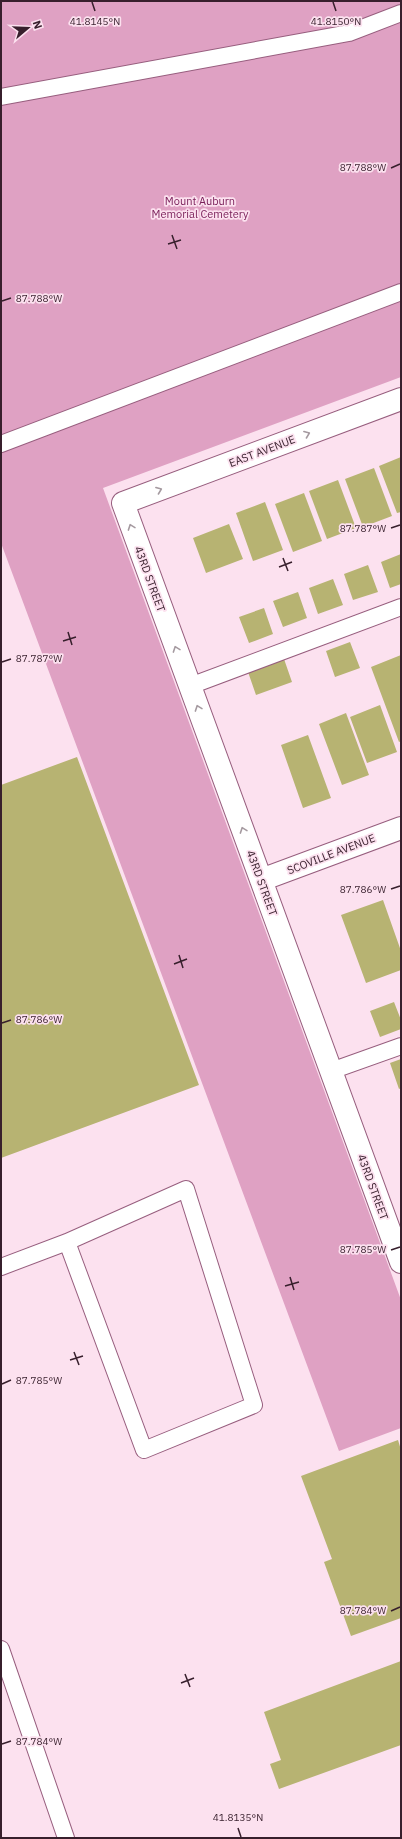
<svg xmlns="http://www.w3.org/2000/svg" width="402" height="1839" viewBox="0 0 402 1839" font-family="'IBM Plex Sans',sans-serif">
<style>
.green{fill:#dfa1c3}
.building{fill:#b7b372}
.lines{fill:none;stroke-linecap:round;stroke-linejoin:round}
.lane-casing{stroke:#975e7e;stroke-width:18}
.street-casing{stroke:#975e7e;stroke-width:24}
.lane{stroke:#fff;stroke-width:16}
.street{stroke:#fff;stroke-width:22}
.oneway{stroke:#a59aa0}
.ticks{fill:none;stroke:#371f2c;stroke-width:1.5}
.labels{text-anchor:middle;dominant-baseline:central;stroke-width:3.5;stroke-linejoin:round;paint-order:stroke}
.park-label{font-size:11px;fill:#7a205a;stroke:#fce1ef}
.street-label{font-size:11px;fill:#371f2c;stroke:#fce1ef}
.ticks-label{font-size:10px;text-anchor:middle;fill:#371f2c;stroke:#fce1ef;stroke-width:3.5;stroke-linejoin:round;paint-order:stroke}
</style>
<rect width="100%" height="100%" fill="#fce1ef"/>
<path class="green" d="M1,1H401V377L103,488L401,1300V1428L339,1451L1,543Z"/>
<path class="building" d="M401,457V512L397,513L379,466Z
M374,468L392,516L363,527L345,479Z
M338,480L356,528L327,539L309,491Z
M304,493L322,541L293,552L275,504Z
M265,502L283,550L253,561L236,513Z
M229,524L243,559L206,573L193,538Z
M401,554V584L390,588L381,562Z
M368,565L378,592L353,600L344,574Z
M333,579L343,605L318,614L309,588Z
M298,592L307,618L283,627L273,601Z
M264,608L273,634L249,643L239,617Z
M350,642L360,668L335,677L326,651Z
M401,655V741L399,742L371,667Z
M284,659L292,682L256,695L248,672Z
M380,705L397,752L367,763L350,717Z
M346,713L369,775L342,785L319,724Z
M308,735L331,798L303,808L281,745Z
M77,757L199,1085L1,1158V785Z
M383,900L401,951V970L366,983L341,915Z
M394,1002L401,1020V1029L380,1037L370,1011Z
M401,1059V1088L399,1089L390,1063Z
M398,1440L401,1450V1618L351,1636L324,1562L332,1559L301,1476Z
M401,1661V1745L279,1789L270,1764L281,1760L264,1712Z"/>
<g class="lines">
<defs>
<path id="lane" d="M1,97L349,33L401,13
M1,444L401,292
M190,686L401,607
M331,1071L401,1046
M1,1267L67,1242L186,1189L254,1405L144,1450L67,1242
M1,1649L66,1838"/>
<path id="street" d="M401,399L123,503L401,1262
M261,880L401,828"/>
</defs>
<use href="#lane" class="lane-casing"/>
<use href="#street" class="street-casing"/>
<use href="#lane" class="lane"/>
<use href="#street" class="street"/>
</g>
<defs><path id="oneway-chevron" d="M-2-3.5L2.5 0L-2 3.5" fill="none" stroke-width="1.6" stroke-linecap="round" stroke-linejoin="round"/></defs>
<g class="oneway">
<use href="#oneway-chevron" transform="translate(307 434) rotate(-21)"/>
<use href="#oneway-chevron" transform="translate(159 490) rotate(-21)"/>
<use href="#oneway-chevron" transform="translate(131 527) rotate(-110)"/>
<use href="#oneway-chevron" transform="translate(176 649) rotate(-110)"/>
<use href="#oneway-chevron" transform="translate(198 708) rotate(-110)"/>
<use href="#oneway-chevron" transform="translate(243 830) rotate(-110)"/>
</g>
<path class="ticks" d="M92,2L95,11M333,2L336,11M391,168L400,164M172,235L177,249M168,244L181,240M2,301L11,298M391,528L400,525M283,558L288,571M279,567L292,562M68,632L72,645M63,641L76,637M2,662L11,659M391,889L400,886M179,955L183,968M174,964L187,959M2,1023L11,1020M391,1250L400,1247M290,1277L294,1290M285,1286L299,1282M74,1352L79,1365M70,1360L83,1356M2,1384L11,1380M391,1611L400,1607M185,1674L190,1687M181,1683L194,1678M2,1744L11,1741M238,1828L241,1837"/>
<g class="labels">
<g class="park-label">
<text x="200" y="201">Mount Auburn<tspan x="200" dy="13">Memorial Cemetery</tspan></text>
</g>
<g class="street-label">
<text transform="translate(262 451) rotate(-21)">EAST AVENUE</text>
<text transform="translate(150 579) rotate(70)">43RD STREET</text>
<text transform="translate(331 854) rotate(-21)">SCOVILLE AVENUE</text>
<text transform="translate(262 883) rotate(70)">43RD STREET</text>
<text transform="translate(373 1187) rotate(70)">43RD STREET</text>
</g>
</g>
<g class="ticks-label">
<text x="336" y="25">41.8150°N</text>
<text x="95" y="25">41.8145°N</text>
<text x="363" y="171">87.788°W</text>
<text x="39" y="302">87.788°W</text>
<text x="363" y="532">87.787°W</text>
<text x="39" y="662">87.787°W</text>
<text x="363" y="893">87.786°W</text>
<text x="39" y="1023">87.786°W</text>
<text x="363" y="1253">87.785°W</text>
<text x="39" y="1384">87.785°W</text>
<text x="363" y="1614">87.784°W</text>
<text x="39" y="1745">87.784°W</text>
<text x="238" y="1821">41.8135°N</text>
</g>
<rect width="402" height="1839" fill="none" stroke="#371f2c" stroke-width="4"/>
<g transform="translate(28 28) rotate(71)" stroke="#fce1ef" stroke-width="3" paint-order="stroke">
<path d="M0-3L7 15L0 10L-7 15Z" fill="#371f2c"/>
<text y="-6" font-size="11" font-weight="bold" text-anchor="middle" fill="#371f2c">N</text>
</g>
</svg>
